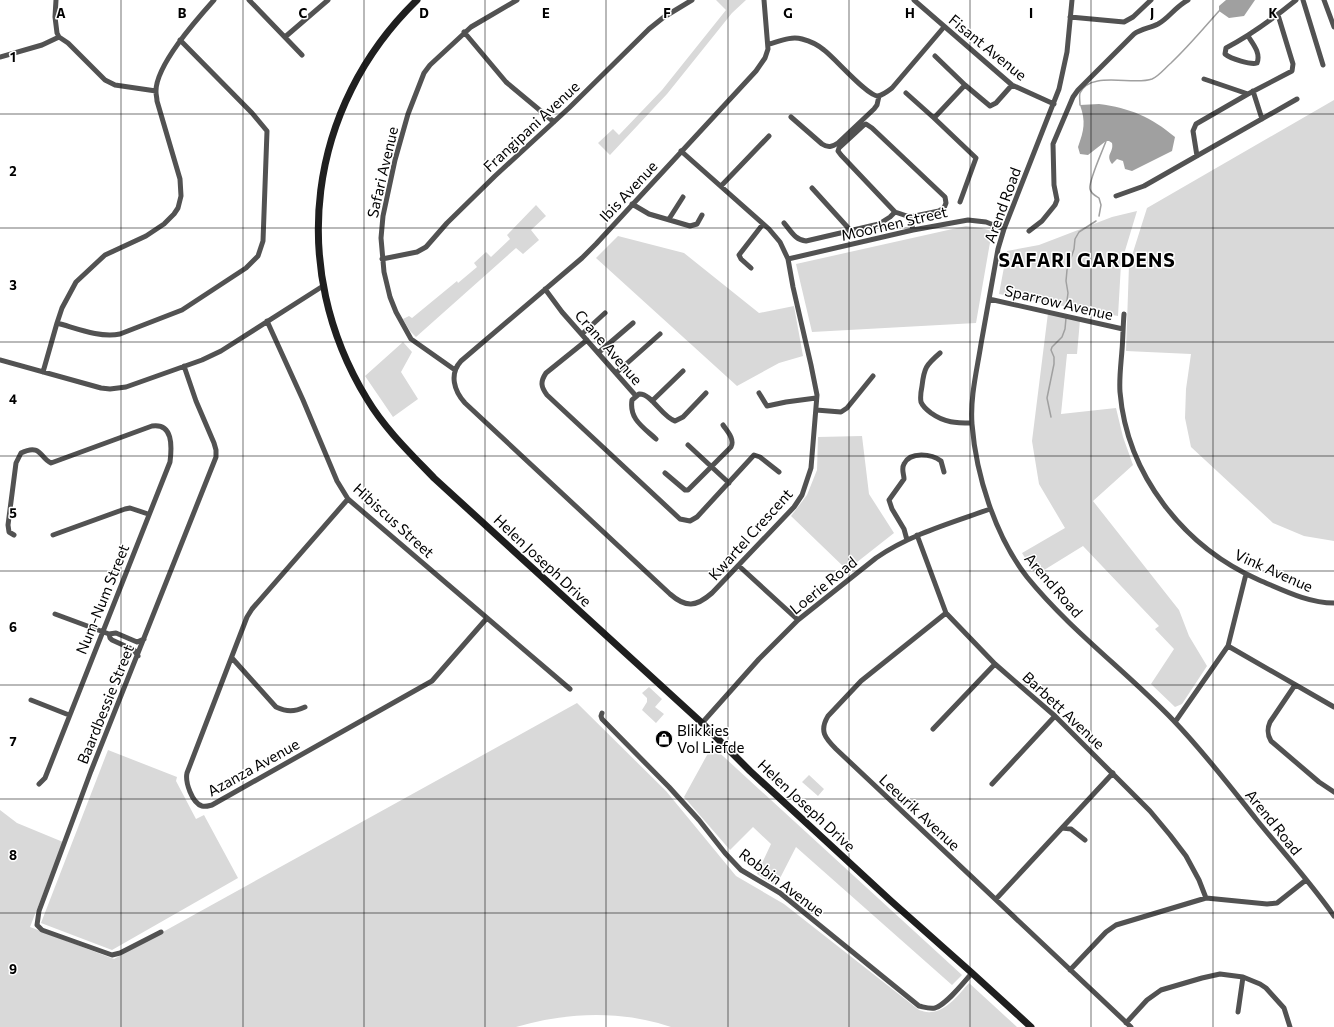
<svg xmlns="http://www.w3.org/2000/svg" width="1334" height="1027" viewBox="0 0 1334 1027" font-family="Commissioner,sans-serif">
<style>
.green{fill:#d9d9d9}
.water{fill:#a0a0a0}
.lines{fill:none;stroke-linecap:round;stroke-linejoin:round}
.stream{stroke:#a0a0a0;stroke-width:1.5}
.street{stroke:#525252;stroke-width:5}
.secondary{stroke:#1f1f1f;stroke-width:7}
.grid{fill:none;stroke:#000;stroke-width:1;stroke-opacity:0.55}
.labels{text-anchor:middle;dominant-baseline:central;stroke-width:3;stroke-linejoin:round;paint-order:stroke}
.street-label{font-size:15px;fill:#000;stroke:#fff}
.poi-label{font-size:15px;fill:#000;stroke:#fff;text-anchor:start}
.district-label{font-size:19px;font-weight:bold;letter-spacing:1px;fill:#000;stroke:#fff}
.grid-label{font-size:13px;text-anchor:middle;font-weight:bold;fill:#000;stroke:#fff;stroke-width:3;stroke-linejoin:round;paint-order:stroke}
</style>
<rect width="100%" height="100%" fill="#fff"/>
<path class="green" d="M716,0H746L732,13L667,94L610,155L598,143L613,129L619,135L662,90L726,10Z
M1334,100V541L1304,536L1273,523L1191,447L1185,418L1186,389L1191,354L1126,351L1129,265L1147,208Z
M536,205L546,216L531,230L539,240L523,254L516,248L416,337L410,331L403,319L409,316L412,318L457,281L458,283L477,267L474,263L486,252L491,257L510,239L507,235Z
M1137,211L1121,264L1118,316L999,294L1007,251L1039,245L1112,217Z
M966,226L981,228L992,231L976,323L812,332L796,264Z
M618,236L684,253L759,313L794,306L803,356L779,363L737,386L596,258Z
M1048,313L1080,320L1077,354H1067L1061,414L1116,408L1123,437L1133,465L1093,501L1179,610L1189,636L1207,666L1182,704L1175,707L1151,684L1174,649L1155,629L1159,626L1083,546L1036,575L1022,553L1065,528L1039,484L1032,441Z
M403,342L412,352L401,372L418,399L393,417L365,376Z
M862,436L869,494L894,533L847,570L791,516L807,495L817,470L818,437Z
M649,687L662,699L655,707L664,714L656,723L642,710L647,702V698L642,693Z
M577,703L666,791L736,876L784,904L919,1010C923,1011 927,1013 931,1012C947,1011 959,994 969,983L1017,1027H671C621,1010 567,1012 516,1027H0V810L17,823L63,842L30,927L114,959Z
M712,746L962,975L952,985L796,847L776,886L757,874L771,844L753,827L730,850L684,797Z
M108,750L177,777L176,781L196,819L204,815L238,878L112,950L41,923Z
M809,775L824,789L818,796L802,782Z"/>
<path class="water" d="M1226,0H1255L1244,16L1229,18L1219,11V6Z
M1099,104C1130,108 1151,117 1175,137L1172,151L1132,171L1125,169L1123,161L1117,159L1112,164C1105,154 1114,153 1112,143L1109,141H1106L1088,155L1080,154L1078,147C1084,130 1086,122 1080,105Z"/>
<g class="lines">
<path class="stream" d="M1080,105C1080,101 1079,96 1080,93C1090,70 1134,86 1152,79C1159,76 1165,68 1171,63C1188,47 1203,29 1219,11
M1099,216L1101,205L1099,198C1096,196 1091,194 1090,189C1088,182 1103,150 1106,141
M1066,308L1068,293L1066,281L1067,270L1074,249L1075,239L1079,232L1096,221
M1051,417L1047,398L1054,364V357L1051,350L1052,347L1062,337L1065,329L1066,318"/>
<path class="street" d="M56,0L55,17L57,33L59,37L68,43L105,80L115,85L156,91
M249,0L302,55
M914,0L1012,85L1054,104
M1072,0L1067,52L1059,89L1004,229L998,249C992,281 987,312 981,344C977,370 970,397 972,424C976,475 995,536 1027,577C1070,630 1126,671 1173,720C1203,751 1229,785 1256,819C1282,851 1310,882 1334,916
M1303,0L1323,65
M1324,0L1334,27
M1070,17L1124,22L1133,17L1151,0
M464,32L506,82L554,122
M1248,36C1253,44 1261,53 1257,63C1251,65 1231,59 1225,54L1226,48C1251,35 1274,18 1296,0
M285,37L328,0
M769,44C780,41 791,36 802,39C810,41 818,45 824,50C835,58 867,96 878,96C883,95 888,91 892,88L944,27
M935,56L965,85
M0,57L42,45L59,37
M1204,79L1248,94
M1253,91L1262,119
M906,93L934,118
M791,117L822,144C828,148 832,147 838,143L874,109L877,105L879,96
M866,124L872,128L945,197L946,203L944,208L939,211L910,217L895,212L841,155L838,151L839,148L864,125Z
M681,151L769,229L780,242L788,259L793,287L811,365L817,395L811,468L802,495L794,507L712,593C696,607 686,608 670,594L465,403C454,391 449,374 461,361L582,258L596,244L756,71L765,58L768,49L764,0
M1197,156L1193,131L1196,124L1248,94L1292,71L1293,64L1278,15
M721,186L769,136
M812,188L851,231
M1116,196L1144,186L1297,99
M960,202L976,158L934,118L965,85L990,106L996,103L1012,85
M632,204L649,214L690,226L697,224L702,215
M910,217L913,230
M669,219L683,197
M784,223C791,231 795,240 806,241L879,224L890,217L895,212
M1029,231L1042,221L1055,205L1057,200L1054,185L1053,144L1073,97L1078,90L1134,34C1141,29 1150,28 1158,24C1169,18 1175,7 1188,0
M382,259L417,252L426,247L447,223L495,176L569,108L649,29L664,17L692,0
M788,259L913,230L968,220L986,222L1004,229
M751,268L741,259L739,255L763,224
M545,289L562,312L636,396
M989,299L1123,329
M1124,314C1123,326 1123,338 1122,350C1121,364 1119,378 1120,392C1127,475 1184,547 1259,580C1283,590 1308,603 1334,603
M267,321L303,400L337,481L348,499L570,689
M57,323C76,328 99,338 120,334L182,310L246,268L258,256L263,241L267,131L252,113L180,40
M582,334L605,313
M587,340L546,373C540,382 541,387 547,395L680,519L690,521L697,517L754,455L760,457L779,472
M598,353L633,323
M940,353C926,365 924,368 922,386C921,391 920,397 921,402C923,407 927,410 931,413C945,423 956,423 972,423
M0,360L101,388L110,389L126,387L202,360L221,351L323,286
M455,370L411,339L396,312L390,297L384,272L381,238L383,216L395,160L408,114L424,73L430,65L471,27L517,0
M43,372L57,323L62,308L76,282L105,255L146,236L164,224L174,214L178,208L181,196L180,179L157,101C157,98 156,95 156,92C155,66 197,19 214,0
M616,373L660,334
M759,393L767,406L786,402L816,398
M652,401L683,371
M816,410L841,412L847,408L873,376
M656,439C643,427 629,419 632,400L639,394C651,393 662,417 675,421L683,417L706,393
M688,445L729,483
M665,473L685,490H688L731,447C735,439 727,431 723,425
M348,499L252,609L247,617L187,773C185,782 192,803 202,806C206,807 208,806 212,805L432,681L487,618
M14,535L9,532L8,525L16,463L21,453C41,443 40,458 51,463L152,426C173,423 172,446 170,462L45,778L39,784
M53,535L125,509L130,508L148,514
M917,535L946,613L995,664L1055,716L1150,811L1170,835L1186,856L1199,880L1206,898
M907,540L904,529L892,509L889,500L904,479C904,474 901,469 904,464C910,451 932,454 941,461L944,472
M739,566L798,620
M946,613L861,681L828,716C819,731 825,738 836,749L1131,1027
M55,614L109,634L116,633L137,642L144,639
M109,634L110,638L112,640L134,650L138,656
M1228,646L1334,707
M232,658L276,707C287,712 294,712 305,707
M1295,685L1270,722C1267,729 1267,734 1271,741L1319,782L1334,792
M31,700L69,715
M602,713L601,716L602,719L669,787L699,820L725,853L741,870L780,893L919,1006C924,1007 929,1009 935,1008C947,1004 964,982 972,973
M1175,722L1228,646L1246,574
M702,723L759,659L798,620L876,558C911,534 951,523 990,509
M933,729L995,664
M992,784L1055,716
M1062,828L1071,829L1085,840
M996,899L1113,773
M161,932L120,953L112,955L42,930L37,925L39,911L91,771L216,457V450L214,443L196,401L184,366
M1070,970L1106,932L1116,925L1206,898L1267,904L1277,903L1306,880
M1238,1012L1243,977
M1126,1023L1147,1000L1161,990L1202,978L1220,974L1243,977L1260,984L1266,988L1284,1008L1290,1027"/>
<path class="secondary" d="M417,0C307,107 287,268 367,399C385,429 410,453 434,478L702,723L750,771L891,901L972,973L1031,1027"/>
</g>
<path class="grid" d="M121,0V1027M243,0V1027M364,0V1027M485,0V1027M606,0V1027M728,0V1027M849,0V1027M970,0V1027M1091,0V1027M1213,0V1027M0,114H1334M0,228H1334M0,342H1334M0,456H1334M0,571H1334M0,685H1334M0,799H1334M0,913H1334"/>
<defs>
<symbol id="shop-disc" viewBox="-11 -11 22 22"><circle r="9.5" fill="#000" stroke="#fff"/><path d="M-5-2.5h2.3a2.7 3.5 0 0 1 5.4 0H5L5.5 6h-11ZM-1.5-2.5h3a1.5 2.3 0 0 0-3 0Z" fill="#fff"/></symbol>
</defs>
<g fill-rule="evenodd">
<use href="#shop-disc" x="654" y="729" width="20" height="20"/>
</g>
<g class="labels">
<g class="street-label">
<text transform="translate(988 47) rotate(39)">Fisant Avenue</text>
<text transform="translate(531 126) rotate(-43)">Frangipani Avenue</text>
<text transform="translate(382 172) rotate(-77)">Safari Avenue</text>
<text transform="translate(628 191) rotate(-47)">Ibis Avenue</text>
<text transform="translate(1002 205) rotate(-70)">Arend Road</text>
<text transform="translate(894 223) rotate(-13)">Moorhen Street</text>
<text transform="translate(1059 302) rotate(13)">Sparrow Avenue</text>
<text transform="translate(609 347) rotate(49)">Crane Avenue</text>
<text transform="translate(394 520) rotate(42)">Hibiscus Street</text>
<text transform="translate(750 534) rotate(-48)">Kwartel Crescent</text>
<text transform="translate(543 560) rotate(43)">Helen Joseph Drive</text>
<text transform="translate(1274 570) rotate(24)">Vink Avenue</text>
<text transform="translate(823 585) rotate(-39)">Loerie Road</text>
<text transform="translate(1054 585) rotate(49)">Arend Road</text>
<text transform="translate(102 599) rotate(-68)">Num-Num Street</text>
<text transform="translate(105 704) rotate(-68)">Baardbessie Street</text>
<text transform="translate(1064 710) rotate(43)">Barbett Avenue</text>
<text transform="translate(253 767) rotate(-29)">Azanza Avenue</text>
<text transform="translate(807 805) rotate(43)">Helen Joseph Drive</text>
<text transform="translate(920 812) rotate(43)">Leeurik Avenue</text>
<text transform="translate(1274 822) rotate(51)">Arend Road</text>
<text transform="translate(782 882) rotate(37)">Robbin Avenue</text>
</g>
<g class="poi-label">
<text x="677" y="730">Blikkies<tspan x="677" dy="17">Vol Liefde</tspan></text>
</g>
<g class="district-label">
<text x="1087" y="259">SAFARI GARDENS</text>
</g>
</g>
<g class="grid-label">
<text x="61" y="18">A</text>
<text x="182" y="18">B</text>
<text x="303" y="18">C</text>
<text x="424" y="18">D</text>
<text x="546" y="18">E</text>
<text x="667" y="18">F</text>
<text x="788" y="18">G</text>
<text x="910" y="18">H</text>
<text x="1031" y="18">I</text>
<text x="1152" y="18">J</text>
<text x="1273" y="18">K</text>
<text x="13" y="62">1</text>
<text x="13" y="176">2</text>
<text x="13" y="290">3</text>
<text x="13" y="404">4</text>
<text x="13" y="518">5</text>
<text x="13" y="632">6</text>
<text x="13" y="746">7</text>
<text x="13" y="860">8</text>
<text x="13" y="974">9</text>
</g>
</svg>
